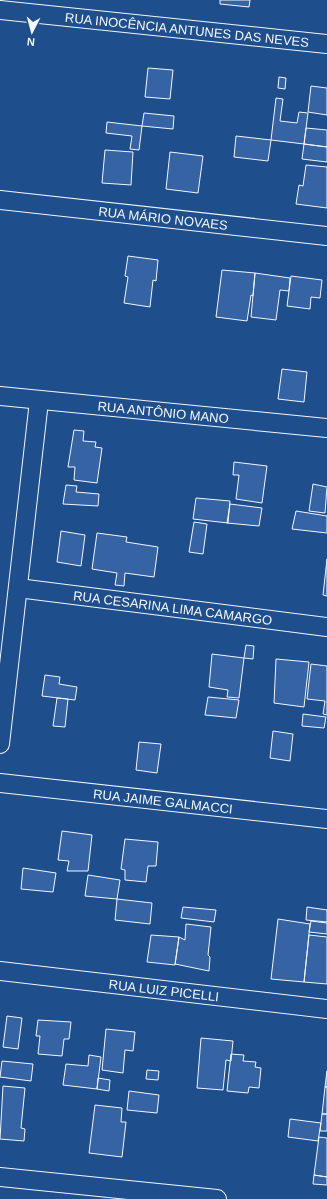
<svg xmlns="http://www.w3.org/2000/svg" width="327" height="1199" viewBox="0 0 327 1199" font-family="Helvetica,sans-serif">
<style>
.building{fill:#3563a3;stroke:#f2f6ff}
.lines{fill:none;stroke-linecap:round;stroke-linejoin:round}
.minor-casing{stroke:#f2f6ff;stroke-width:20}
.minor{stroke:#1f4e8c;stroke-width:18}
.labels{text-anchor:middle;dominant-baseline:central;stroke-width:3;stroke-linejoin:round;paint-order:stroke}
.street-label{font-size:13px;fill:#f2f6ff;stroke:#1f4e8c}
</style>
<rect width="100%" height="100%" fill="#1f4e8c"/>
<path class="building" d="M220,0H250L249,7L220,4Z
M148,68L173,70L170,99L145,97Z
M279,77L286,78L285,89L278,88Z
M311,86L327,88V115L308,112Z
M276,98L283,99L280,121L297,123L299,112L308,113L304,144L271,140Z
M144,113L174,116L173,129L142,126Z
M107,122L142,126L139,150L130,149L132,136L106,133Z
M306,128L327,130V147L304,144Z
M236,136L271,140L268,161L234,157Z
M304,144L327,147V162L302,159Z
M105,150L133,152L131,185L102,183Z
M170,152L203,156L198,193L166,189Z
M306,165L327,167V208L296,204L299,185L303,186Z
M128,256L158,260L156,281L153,280L150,307L124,303L128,277L125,276Z
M222,270L255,273L253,296L251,295L247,321L216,317Z
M255,273L290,278L289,291L280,290L276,320L251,317Z
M291,276L322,280L320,298L311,297L310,309L287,306Z
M282,369L307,372L304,402L278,399Z
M74,430L84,431L83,441L96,442L95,447L102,448L97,483L74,480L75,467H68Z
M234,462L267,466L262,503L236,499L239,475H233Z
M313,484L327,487L325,513L309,511Z
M66,485L77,486L76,492L99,494L98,506L63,504Z
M196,498L230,501L228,523L193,519Z
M230,504L262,508L259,526L227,523Z
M296,511L327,516V533L292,529Z
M194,522L207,524L203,554L189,552Z
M61,531L85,535L81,566L57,562Z
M97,533L127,537L126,542L158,547L154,577L125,573L124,586L115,585L117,573L92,569Z
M327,559V596L323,595Z
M246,645L254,646L253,659L244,658Z
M212,654L244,658L239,698L227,697L228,690L209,687Z
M276,659L309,662L304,707L274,703Z
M311,664L327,666V715L323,714L325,701L307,699Z
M45,675L60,677L59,684L77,687L75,700L42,696Z
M208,697L239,700L236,718L205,715Z
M57,698L68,699L65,727L53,726Z
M303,714L326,717L324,728L302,726Z
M273,731L293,734L290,761L270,758Z
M139,742L161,744L157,773L136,770Z
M62,831L92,835L88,871H67L69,861L58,860Z
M125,839L158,842L156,866H148L146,882L125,880V870L121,869Z
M23,868L56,873L53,892L21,889Z
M88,875L120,880L117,899L85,896Z
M117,899L152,903L150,924L115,920Z
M183,907L216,910L214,922L181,918Z
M307,907L327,910V922L306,920Z
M278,919L310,924L304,982L271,979Z
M311,921L327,923V934L309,932Z
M186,924L211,927L208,955L210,957L209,971L175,964L179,937L185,940Z
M151,935L179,937L175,965L147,962Z
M309,935L327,937V984L304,982Z
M7,1016L22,1018L18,1049L3,1047Z
M38,1020L71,1022L69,1039H64L62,1056L38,1054L40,1036H36Z
M106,1029L135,1032L133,1051L125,1050L123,1073L102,1070Z
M201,1038L233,1041L231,1061L226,1060L223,1090L197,1088Z
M231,1054L244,1055L243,1061L256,1062L255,1067L261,1068L259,1088L249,1087L248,1093L227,1091Z
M89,1055L101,1057L97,1089L63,1085L66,1064L88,1066Z
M2,1061L33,1064L31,1081L0,1077Z
M147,1070L159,1071L158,1080L146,1079Z
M327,1071V1087H325Z
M98,1078L110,1080L109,1091L97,1089Z
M3,1086L25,1088L21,1128L25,1129L24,1141L0,1139Z
M325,1087H327V1114H322Z
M129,1091L159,1095L157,1113L127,1110Z
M95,1105L122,1108L121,1122H126L122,1157L89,1153Z
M322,1114H327V1131H320Z
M290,1119L321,1123L318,1141L288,1137Z
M319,1137L327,1138V1177L314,1175Z
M314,1175L327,1177V1185L313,1184Z"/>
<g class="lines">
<defs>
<g id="minor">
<path id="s1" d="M0,10L327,44"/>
<path id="s2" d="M0,200L327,236"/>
<path id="s3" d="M0,396L327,428"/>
<path id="s4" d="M18,588L327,627"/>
<path d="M0,744L39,401"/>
<path id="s5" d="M0,783L327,819"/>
<path id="s6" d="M0,971L327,1009"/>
<path d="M0,1177L217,1199"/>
</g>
</defs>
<use href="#minor" class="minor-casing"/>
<use href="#minor" class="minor"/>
</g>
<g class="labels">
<g class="street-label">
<text stroke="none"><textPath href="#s1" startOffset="188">RUA INOCÊNCIA ANTUNES DAS NEVES</textPath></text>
<text stroke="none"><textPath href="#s2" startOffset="164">RUA MÁRIO NOVAES</textPath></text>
<text stroke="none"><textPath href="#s3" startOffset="164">RUA ANTÔNIO MANO</textPath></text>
<text stroke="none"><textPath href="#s4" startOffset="156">RUA CESARINA LIMA CAMARGO</textPath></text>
<text stroke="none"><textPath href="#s5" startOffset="164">RUA JAIME GALMACCI</textPath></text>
<text stroke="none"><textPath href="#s6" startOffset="165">RUA LUIZ PICELLI</textPath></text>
</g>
</g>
<g transform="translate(32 32) rotate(186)" stroke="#1f4e8c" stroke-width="3" paint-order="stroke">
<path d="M0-3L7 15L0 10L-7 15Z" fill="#f2f6ff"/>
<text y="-6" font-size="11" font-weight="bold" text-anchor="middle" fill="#f2f6ff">N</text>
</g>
</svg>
